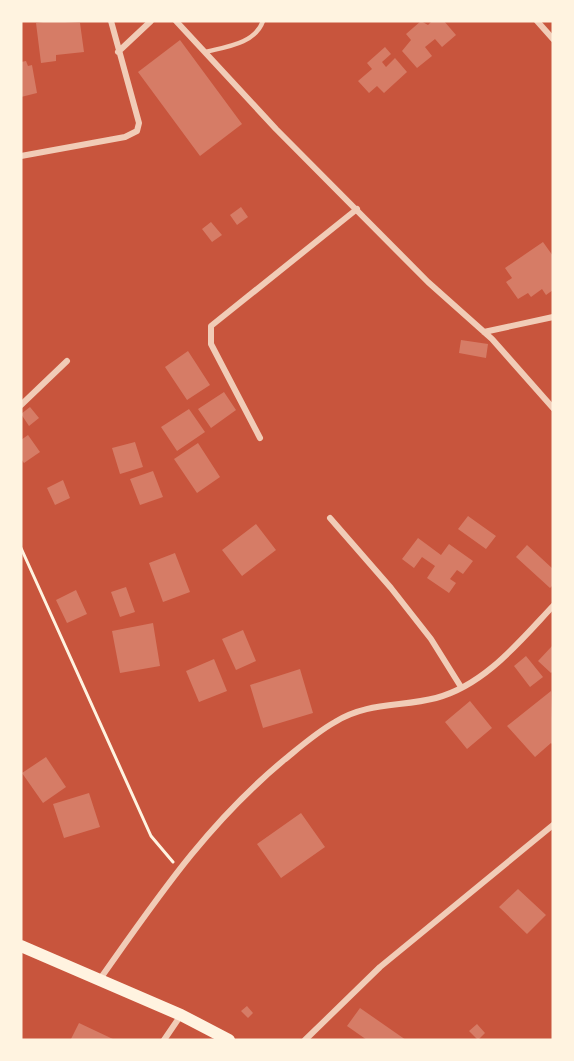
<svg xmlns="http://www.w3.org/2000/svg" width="574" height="1061" viewBox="0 0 574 1061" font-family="'Space Grotesk',sans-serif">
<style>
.building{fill:#d67c66}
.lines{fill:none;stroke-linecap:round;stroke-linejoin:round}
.path{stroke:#fff3e0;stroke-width:3}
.service{stroke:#f1ccb7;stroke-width:4.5}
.minor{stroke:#f1ccb7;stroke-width:6}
.secondary{stroke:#fff3e0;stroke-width:12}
</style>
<rect width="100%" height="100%" fill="#c8553d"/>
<path class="building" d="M50,21L80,23L84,52L56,55V61L41,63L36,23Z
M421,21L428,25L432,21H444L456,35L442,47L435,39L425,47L432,56L417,68L402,51L411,40L406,34Z
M180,40L242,124L200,156L138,72Z
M385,47L391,54L382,62L386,67L395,58L407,72L384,93L377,86L369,93L358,81L372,69L367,63Z
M26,61L28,66L32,65L37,93L21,97V62Z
M241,207L248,217L237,225L230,215Z
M211,222L222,235L212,242L202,229Z
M543,242L553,256V290L546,295L542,289L531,297L528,293L518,299L506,282L512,278L505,268Z
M461,340L488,344L486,358L459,353Z
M188,351L210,385L187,400L165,367Z
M224,392L236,410L211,428L198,409Z
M30,407L39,418L29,426L21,414Z
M189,409L205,432L177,451L161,427Z
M28,435L40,452L24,463L21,459V440Z
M135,442L143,467L120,474L112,448Z
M198,443L220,477L197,493L174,459Z
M153,471L163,497L140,505L130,479Z
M63,480L70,498L55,505L47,488Z
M468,516L496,536L486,549L458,529Z
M256,524L276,550L242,576L222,550Z
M418,538L441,555L449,544L473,561L463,574L457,570L450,579L456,583L449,593L427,578L435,566L422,557L414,568L402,559Z
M527,545L553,569V585L550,588L516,557Z
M175,553L190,592L163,602L149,563Z
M126,587L135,612L120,617L111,592Z
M76,590L87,614L67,623L56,600Z
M153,623L160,666L120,673L112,631Z
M243,630L256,661L236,670L222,639Z
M553,645V671L551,673L538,661Z
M526,656L543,677L530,687L514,666Z
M214,659L227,691L199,702L186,671Z
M300,669L313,713L263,728L250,685Z
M551,691L553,745L551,743L535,757L507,726Z
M470,701L492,728L467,749L445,722Z
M46,757L66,787L43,803L22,773Z
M89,793L100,827L64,838L53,804Z
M301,813L325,847L281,878L257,844Z
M518,889L546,915L527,934L499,907Z
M247,1006L253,1013L248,1018L241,1011Z
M360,1008L406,1040H367L347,1026Z
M79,1023L115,1040L71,1039Z
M477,1024L485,1033L478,1040L469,1031Z"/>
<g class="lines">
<path class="path" d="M21,548L151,836L173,862"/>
<path class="service" d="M205,52C225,47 255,44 263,21"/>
<path class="minor" d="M176,21L276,129L428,282L492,339L553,408
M537,21L553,39
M118,52L151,21
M21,156L125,137L137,131L139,123L111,21
M484,332L553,317
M21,405L67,361
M260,438L211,344V326L357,209
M330,518L391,588L431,639L461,687
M100,979C158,897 206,825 284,760C300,747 317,732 335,722C367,702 401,707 436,698C485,685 520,641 553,606
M164,1040L181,1015
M305,1040L380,967L553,825"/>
<path class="secondary" d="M21,946L181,1015L229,1040"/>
</g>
<rect width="574" height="1061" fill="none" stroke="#fff3e0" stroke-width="45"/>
</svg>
